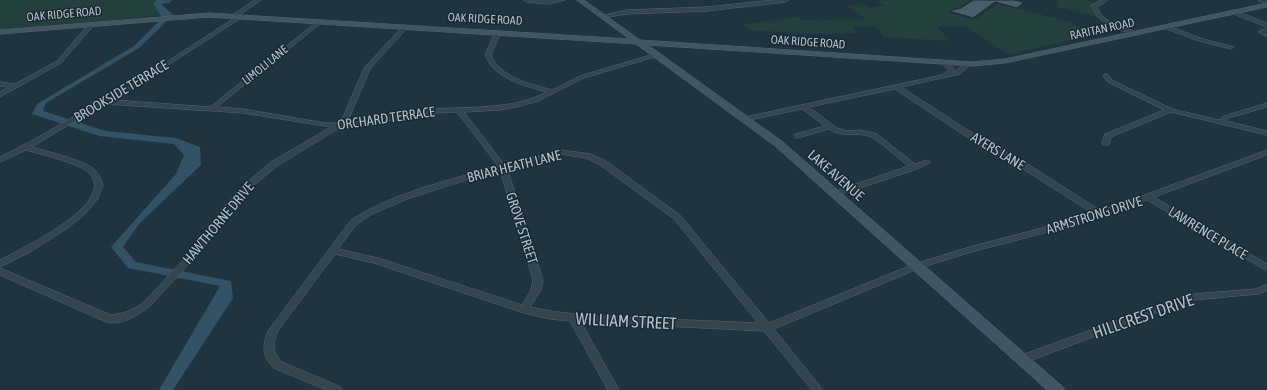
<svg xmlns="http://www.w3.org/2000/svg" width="1267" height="390" viewBox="0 0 1267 390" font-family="'Asap Condensed',sans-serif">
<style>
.green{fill:#23403c}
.water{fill:#315365}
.building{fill:#495e6a;stroke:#1c2c35}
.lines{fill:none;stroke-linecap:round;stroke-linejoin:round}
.street-casing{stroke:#53636c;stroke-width:1}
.secondary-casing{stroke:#53636c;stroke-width:1}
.street{fill:#35454e;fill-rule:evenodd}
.secondary{fill:#425562;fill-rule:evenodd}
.labels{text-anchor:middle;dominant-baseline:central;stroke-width:3;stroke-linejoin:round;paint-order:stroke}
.far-street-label{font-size:12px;fill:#b0c0ca;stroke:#1a2a33}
.street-label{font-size:14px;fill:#b0c0ca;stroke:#1a2a33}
.near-street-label{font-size:17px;fill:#b0c0ca;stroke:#1a2a33}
</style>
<rect width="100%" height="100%" fill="#20343f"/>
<path class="green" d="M0,0H157L153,3L162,15L0,30Z
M890,0H971L950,13L974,20L998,4L1071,22L1091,36L1008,54L966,27L937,26L950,41L884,37L877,27L854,26L855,33L813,34L749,30L744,24L798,17L802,20L866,19L847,6L862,4L870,8L884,5L877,1Z
M1058,0H1085L1093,3L1105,19L1057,7Z"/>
<path class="water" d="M157,0H173L169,3L161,4L173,15L139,48L46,103L43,111L106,131L176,138L200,147L201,165L139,224L123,247L136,262L231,281L233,298L173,390H159L220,286L128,268L111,247L176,174L184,155L174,144L99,136L32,114L37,104L134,46L162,18L153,3Z"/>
<path class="building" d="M973,0H1014L1024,2L1017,8L995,2L973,18L949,11L961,8Z"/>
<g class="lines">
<defs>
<path id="street" d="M255,0H261L239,15L241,16V18L114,100L210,107L319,20L321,21V23L217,107L243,109L325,123H337L344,115L364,68L403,26L405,25L408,27L407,28L370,69L350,116L345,123H352C380,118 409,111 437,109C475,106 511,110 547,92C525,86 494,79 485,55L495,32L498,30L501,32L491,55C499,77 531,84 552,90L580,76L654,54H658V56L584,78L538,101L521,106L500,110L464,112L504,164L561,150L591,154L606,161L680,215L769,323L914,264L966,248L1094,214L1020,167L982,147L895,89L809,107L837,128L848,131L861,130L877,134L915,164L927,160L931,162L917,169L836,196H833L832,194L833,192L908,166C898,158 882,143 871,137C858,131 842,139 829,129L798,138H795L794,136L795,134L825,126L802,109L745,121L742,119L745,117L942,75L949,70L940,63L943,61L954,68V72L966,63L968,62L971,64L960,74L901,87L988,143L1026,163L1101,211L1267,150V155L1154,197L1267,264V271L1147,200L1091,221L971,252L920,268L774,329L823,390H812L764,331L581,322L619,390H608L570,321L550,319L524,313L374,263L335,254L277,332C273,345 272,352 282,362L341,387L342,390H326L274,368C262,356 262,346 268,331L351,220C394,192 448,181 498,166L457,112L435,113L352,127H341L277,166L253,186L232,208L203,249L150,306C139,315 121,326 106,322L0,275V268L111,315C125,313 132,311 144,302L197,245L226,204L247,182L271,162L331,127L243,113L107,104L93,110L32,147C48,152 86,160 96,171C100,175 101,181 103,185L97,200L85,214L68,228L30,252L0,267V260C23,248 79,220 91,197C93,193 94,189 95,185C94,182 93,177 90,174C82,164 40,154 26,150L0,162V157L33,140L89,108L116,95L233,19L230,17L231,16ZM561,154L586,158L600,165L674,219L758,323L592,316L550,311L530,307L541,290L543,280L507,168ZM500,170L533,280L531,290L522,305L378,258L338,249L357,224L372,214L410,198Z
M524,0H565L548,4L527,2Z
M773,0H789L786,2L707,11L626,14L604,18L601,16L626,10L707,7Z
M1101,0H1108L1097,7C1104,24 1124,28 1140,33V35C1136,35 1132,34 1127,32C1112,28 1098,22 1091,6Z
M1258,0H1267V4L1259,1Z
M1233,10L1267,23V27L1231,13L1230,12Z
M90,23L95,24L61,63L0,97V92L9,87L0,86V82L15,84L57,61Z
M1166,25L1203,39L1234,47L1231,49L1199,41L1164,28L1163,27Z
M1267,29V37L1258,32L1259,31Z
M1106,74L1108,75L1112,80L1172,109L1219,120L1224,116L1267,103V107L1228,118L1226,121L1267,131V135L1171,112L1111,137L1109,145H1103L1102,143L1105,134L1164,110L1108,82L1103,76Z
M1267,285V291L1258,294L1194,300L1174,306L1027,362L1023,363L1019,362L1018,359L1019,356L1168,302L1194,294L1255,289Z"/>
<path id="secondary" d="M577,0H584L640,40L972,62L1005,59L1267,3V7L1005,63L972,66L648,45L783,142L1062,386L1065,390H1047L775,146L636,44L209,17L0,34V30L209,13L629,39Z"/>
</defs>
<use href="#street" class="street-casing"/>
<use href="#secondary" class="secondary-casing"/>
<use href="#street" class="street"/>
<use href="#secondary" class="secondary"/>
</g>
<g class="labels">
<g class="far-street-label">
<text transform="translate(64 14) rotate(-5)">OAK RIDGE ROAD</text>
<text transform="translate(485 19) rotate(3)">OAK RIDGE ROAD</text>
<text transform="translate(1102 29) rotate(-12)">RARITAN ROAD</text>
<text transform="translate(808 42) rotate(4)">OAK RIDGE ROAD</text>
<text transform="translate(265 65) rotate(-39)">LIMOLI LANE</text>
</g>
<g class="street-label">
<text transform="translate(121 91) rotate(-31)">BROOKSIDE TERRACE</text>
<text transform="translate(386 118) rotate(-8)">ORCHARD TERRACE</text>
<text transform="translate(998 151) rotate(31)">AYERS LANE</text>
<text transform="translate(514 166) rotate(-14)">BRIAR HEATH LANE</text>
<text transform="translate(836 175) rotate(41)">LAKE AVENUE</text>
<text transform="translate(1094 215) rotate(-17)">ARMSTRONG DRIVE</text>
<text transform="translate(218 223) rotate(-50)">HAWTHORNE DRIVE</text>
<text transform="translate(522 228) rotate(72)">GROVE STREET</text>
<text transform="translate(1208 233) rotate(31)">LAWRENCE PLACE</text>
</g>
<g class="near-street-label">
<text transform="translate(1143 316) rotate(-19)">HILLCREST DRIVE</text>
<text transform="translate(626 321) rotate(3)">WILLIAM STREET</text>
</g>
</g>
</svg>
